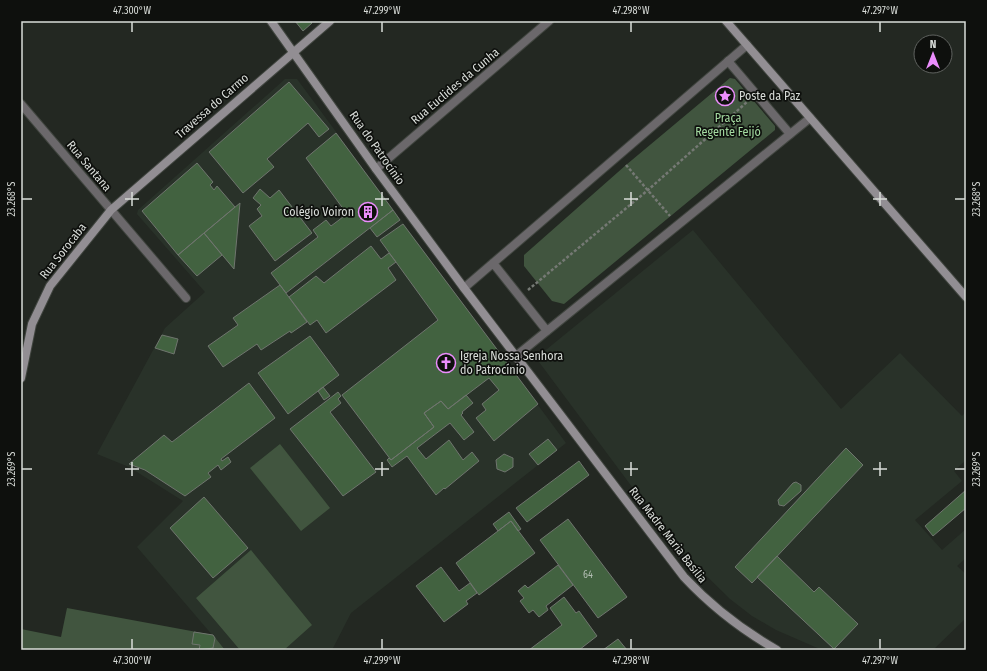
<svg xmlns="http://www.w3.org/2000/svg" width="987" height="671" viewBox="0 0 987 671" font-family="'Fira Sans Condensed',sans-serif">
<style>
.built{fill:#293229}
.green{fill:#41553f}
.building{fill:#426240;stroke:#6f756e}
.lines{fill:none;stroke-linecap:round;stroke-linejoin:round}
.lane-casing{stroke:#40453f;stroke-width:10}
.street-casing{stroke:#40453f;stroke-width:10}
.secondary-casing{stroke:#40453f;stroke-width:10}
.path{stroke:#757974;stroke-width:2.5;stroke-dasharray:3 2;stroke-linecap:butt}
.lane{stroke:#6b686b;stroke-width:8}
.street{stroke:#6b686b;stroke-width:8}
.secondary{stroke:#928e93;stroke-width:8}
.ticks{fill:none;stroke:#d9ddd9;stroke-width:1.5}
.labels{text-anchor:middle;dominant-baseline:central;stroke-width:3.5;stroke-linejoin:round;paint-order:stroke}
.number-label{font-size:10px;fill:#b3beb3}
.street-label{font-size:12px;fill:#d9ddd9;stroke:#0e100d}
.poi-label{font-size:12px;fill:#d9ddd9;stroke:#0e100d;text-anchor:start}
.park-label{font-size:12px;fill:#a4daa1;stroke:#0e100d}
.neatline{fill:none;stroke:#d9ddd9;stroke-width:1.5}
.ticks-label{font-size:10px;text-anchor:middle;fill:#d9ddd9}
</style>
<rect width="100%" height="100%" fill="#232822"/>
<path class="built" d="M285,79H297L566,443L351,613L332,650H225L137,547L183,501L129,467L97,454L165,328L205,292L137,214L138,210Z
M693,230L841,409L900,353L962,416L966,412V460L954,471L962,481L915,520L942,550L966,529V558L957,566L966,574V618L933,650H822L776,630L752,616L730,599L676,546L536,358Z"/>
<path class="green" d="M730,78L735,79L775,126V130L564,304L552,301L524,266V255L626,165Z
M280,444L330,508L301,531L250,468Z
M251,550L312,625L284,650H240L196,598Z
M67,608L213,635L225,650H21V629L61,637Z"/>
<path class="building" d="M295,21H311L312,23L303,31Z
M289,82L329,129L319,137L308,123L267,159L274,167L243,193L209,152Z
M336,133L393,210L286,293L271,273L318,237L313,230L326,220L331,226L347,214L306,158Z
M197,163L213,182L210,185L214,190L217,186L235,207L178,255L142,211Z
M260,189L270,198L279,190L312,233L275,261L249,226L262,216L257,209L261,205L253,198Z
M240,203L234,269L204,233Z
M393,210L400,220L377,237L370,228Z
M403,224L538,404L494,441L476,418L486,410L482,404L499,390L489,378L448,409L441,401L424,413L434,427L391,460L342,395L438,320L380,240Z
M204,233L222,255L197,276L178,255Z
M371,246L381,259L389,253L396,262L388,268L396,280L326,333L317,320L310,325L289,297L316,276L324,283Z
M280,285L307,322L291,333L290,331L261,350L257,344L223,367L208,346L238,325L233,318Z
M162,335L178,339L174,354L155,348Z
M310,336L339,375L288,414L258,373Z
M249,383L275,418L221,459L222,461L228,457L231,462L221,470L218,465L208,473L211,477L185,496L145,470L129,464L164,435L172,442Z
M323,387L330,396L324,400L318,391Z
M338,392L341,396L338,399L341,403L330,412L376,472L343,496L290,429Z
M466,395L473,403L462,412L463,413L461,415L474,432L464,440L450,423L417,448L426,459L449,440L463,460L472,452L479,461L445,489L444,488L436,495L407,456L392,467L387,460L389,458L391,460L434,427L424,413L441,401L448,409Z
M548,439L557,450L538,465L529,454Z
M846,448L863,465L752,583L735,567Z
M504,454L513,458V467L505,472L497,469L496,460Z
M579,461L589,475L527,522L516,508Z
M796,482L801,485V491L784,506L779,505L778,500L793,483Z
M966,490V508L933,536L925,526Z
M204,497L248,548L213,578L170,528Z
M509,512L521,529L518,531L511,521L498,531L493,524Z
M568,519L627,597L598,618L540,540Z
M511,521L535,553L479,595L456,563Z
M777,556L814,592L819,587L858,624L834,649L757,577Z
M558,565L573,585L546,606L548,610L539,617L533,610L529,613L520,601L524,598L518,591L525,585L528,588Z
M441,567L459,591L470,583L477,593L466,601L468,604L444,622L416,586Z
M564,597L576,613L579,611L597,636L579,650H529L562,625L550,608Z
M194,632L213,635L215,638L213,648L199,650L200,645L192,644Z
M618,639L627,650H603Z"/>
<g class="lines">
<defs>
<path id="lane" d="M728,61L790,134"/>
<path id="street" d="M21,104L186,298
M376,169L549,21
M493,263L547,331
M464,288L747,45
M516,356L810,118"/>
<path id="secondary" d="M271,21L376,169L464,288L684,577C712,607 742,630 777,650
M726,21L966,297
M21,378L32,324L50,286L111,210L330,21"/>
</defs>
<use href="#lane" class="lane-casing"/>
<use href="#street" class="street-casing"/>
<use href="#secondary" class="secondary-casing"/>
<path class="path" d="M626,165L670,216
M528,290L648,190L747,102"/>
<use href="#lane" class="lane"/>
<use href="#street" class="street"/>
<use href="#secondary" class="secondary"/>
</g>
<path class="ticks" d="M132,22V32M382,22V32M631,22V32M880,22V32M132,192V206M382,192V206M631,192V206M880,192V206M22,199H32M125,199H139M375,199H389M624,199H638M873,199H887M955,199H965M132,462V476M382,462V476M631,462V476M880,462V476M22,469H32M125,469H139M375,469H389M624,469H638M873,469H887M955,469H965M132,639V649M382,639V649M631,639V649M880,639V649"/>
<defs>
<symbol id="sight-ring" viewBox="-11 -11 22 22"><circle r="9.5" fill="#0e100d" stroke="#eb8dfc" stroke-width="1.5"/><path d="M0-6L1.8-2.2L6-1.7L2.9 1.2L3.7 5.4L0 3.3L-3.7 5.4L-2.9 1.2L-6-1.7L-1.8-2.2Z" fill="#eb8dfc"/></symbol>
<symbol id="building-ring" viewBox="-11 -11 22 22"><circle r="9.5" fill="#0e100d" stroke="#eb8dfc" stroke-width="1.5"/><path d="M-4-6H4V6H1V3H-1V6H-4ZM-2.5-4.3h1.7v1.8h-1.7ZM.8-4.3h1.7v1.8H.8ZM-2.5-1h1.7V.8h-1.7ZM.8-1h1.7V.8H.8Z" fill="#eb8dfc"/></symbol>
<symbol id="church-ring" viewBox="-11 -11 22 22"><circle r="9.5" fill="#0e100d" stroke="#eb8dfc" stroke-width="1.5"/><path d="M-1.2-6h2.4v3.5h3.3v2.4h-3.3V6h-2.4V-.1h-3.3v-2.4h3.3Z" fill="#eb8dfc"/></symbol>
</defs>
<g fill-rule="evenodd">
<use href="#sight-ring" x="714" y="85" width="22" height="22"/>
<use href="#building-ring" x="357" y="201" width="22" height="22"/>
<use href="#church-ring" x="435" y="352" width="22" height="22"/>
</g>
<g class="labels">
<g class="number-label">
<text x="588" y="575">64</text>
</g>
<g class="street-label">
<text transform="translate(455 86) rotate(-40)">Rua Euclides da Cunha</text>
<text transform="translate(212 106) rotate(-41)">Travessa do Carmo</text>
<text transform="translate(377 148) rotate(55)">Rua do Patrocínio</text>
<text transform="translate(89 166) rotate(50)">Rua Santana</text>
<text transform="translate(63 251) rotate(-52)">Rua Sorocaba</text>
<text transform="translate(668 535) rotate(52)">Rua Madre Maria Basília</text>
</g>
<g class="poi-label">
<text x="739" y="96">Poste da Paz</text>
<text x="354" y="212" text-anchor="end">Colégio Voiron</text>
<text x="460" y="356">Igreja Nossa Senhora<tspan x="460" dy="14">do Patrocínio</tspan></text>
</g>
<g class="park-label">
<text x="728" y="118">Praça<tspan x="728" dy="14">Regente Feijó</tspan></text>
</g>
</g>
<rect width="987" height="671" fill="none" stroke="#0e100d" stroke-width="44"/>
<g transform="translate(933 54)"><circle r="19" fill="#0e100d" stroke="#5f625f"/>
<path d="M0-3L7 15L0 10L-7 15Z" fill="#eb8dfc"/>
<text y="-6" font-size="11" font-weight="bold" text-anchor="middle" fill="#d9ddd9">N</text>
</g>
<rect x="22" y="22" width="943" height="627" class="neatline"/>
<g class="ticks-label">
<text x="132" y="14">47.300°W</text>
<text x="382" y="14">47.299°W</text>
<text x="631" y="14">47.298°W</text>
<text x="880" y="14">47.297°W</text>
<text transform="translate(11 199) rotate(-90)" y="4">23.268°S</text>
<text transform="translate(976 199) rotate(-90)" y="4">23.268°S</text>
<text transform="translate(11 469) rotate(-90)" y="4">23.269°S</text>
<text transform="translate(976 469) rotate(-90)" y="4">23.269°S</text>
<text x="132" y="664">47.300°W</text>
<text x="382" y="664">47.299°W</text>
<text x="631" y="664">47.298°W</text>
<text x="880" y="664">47.297°W</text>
</g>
</svg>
